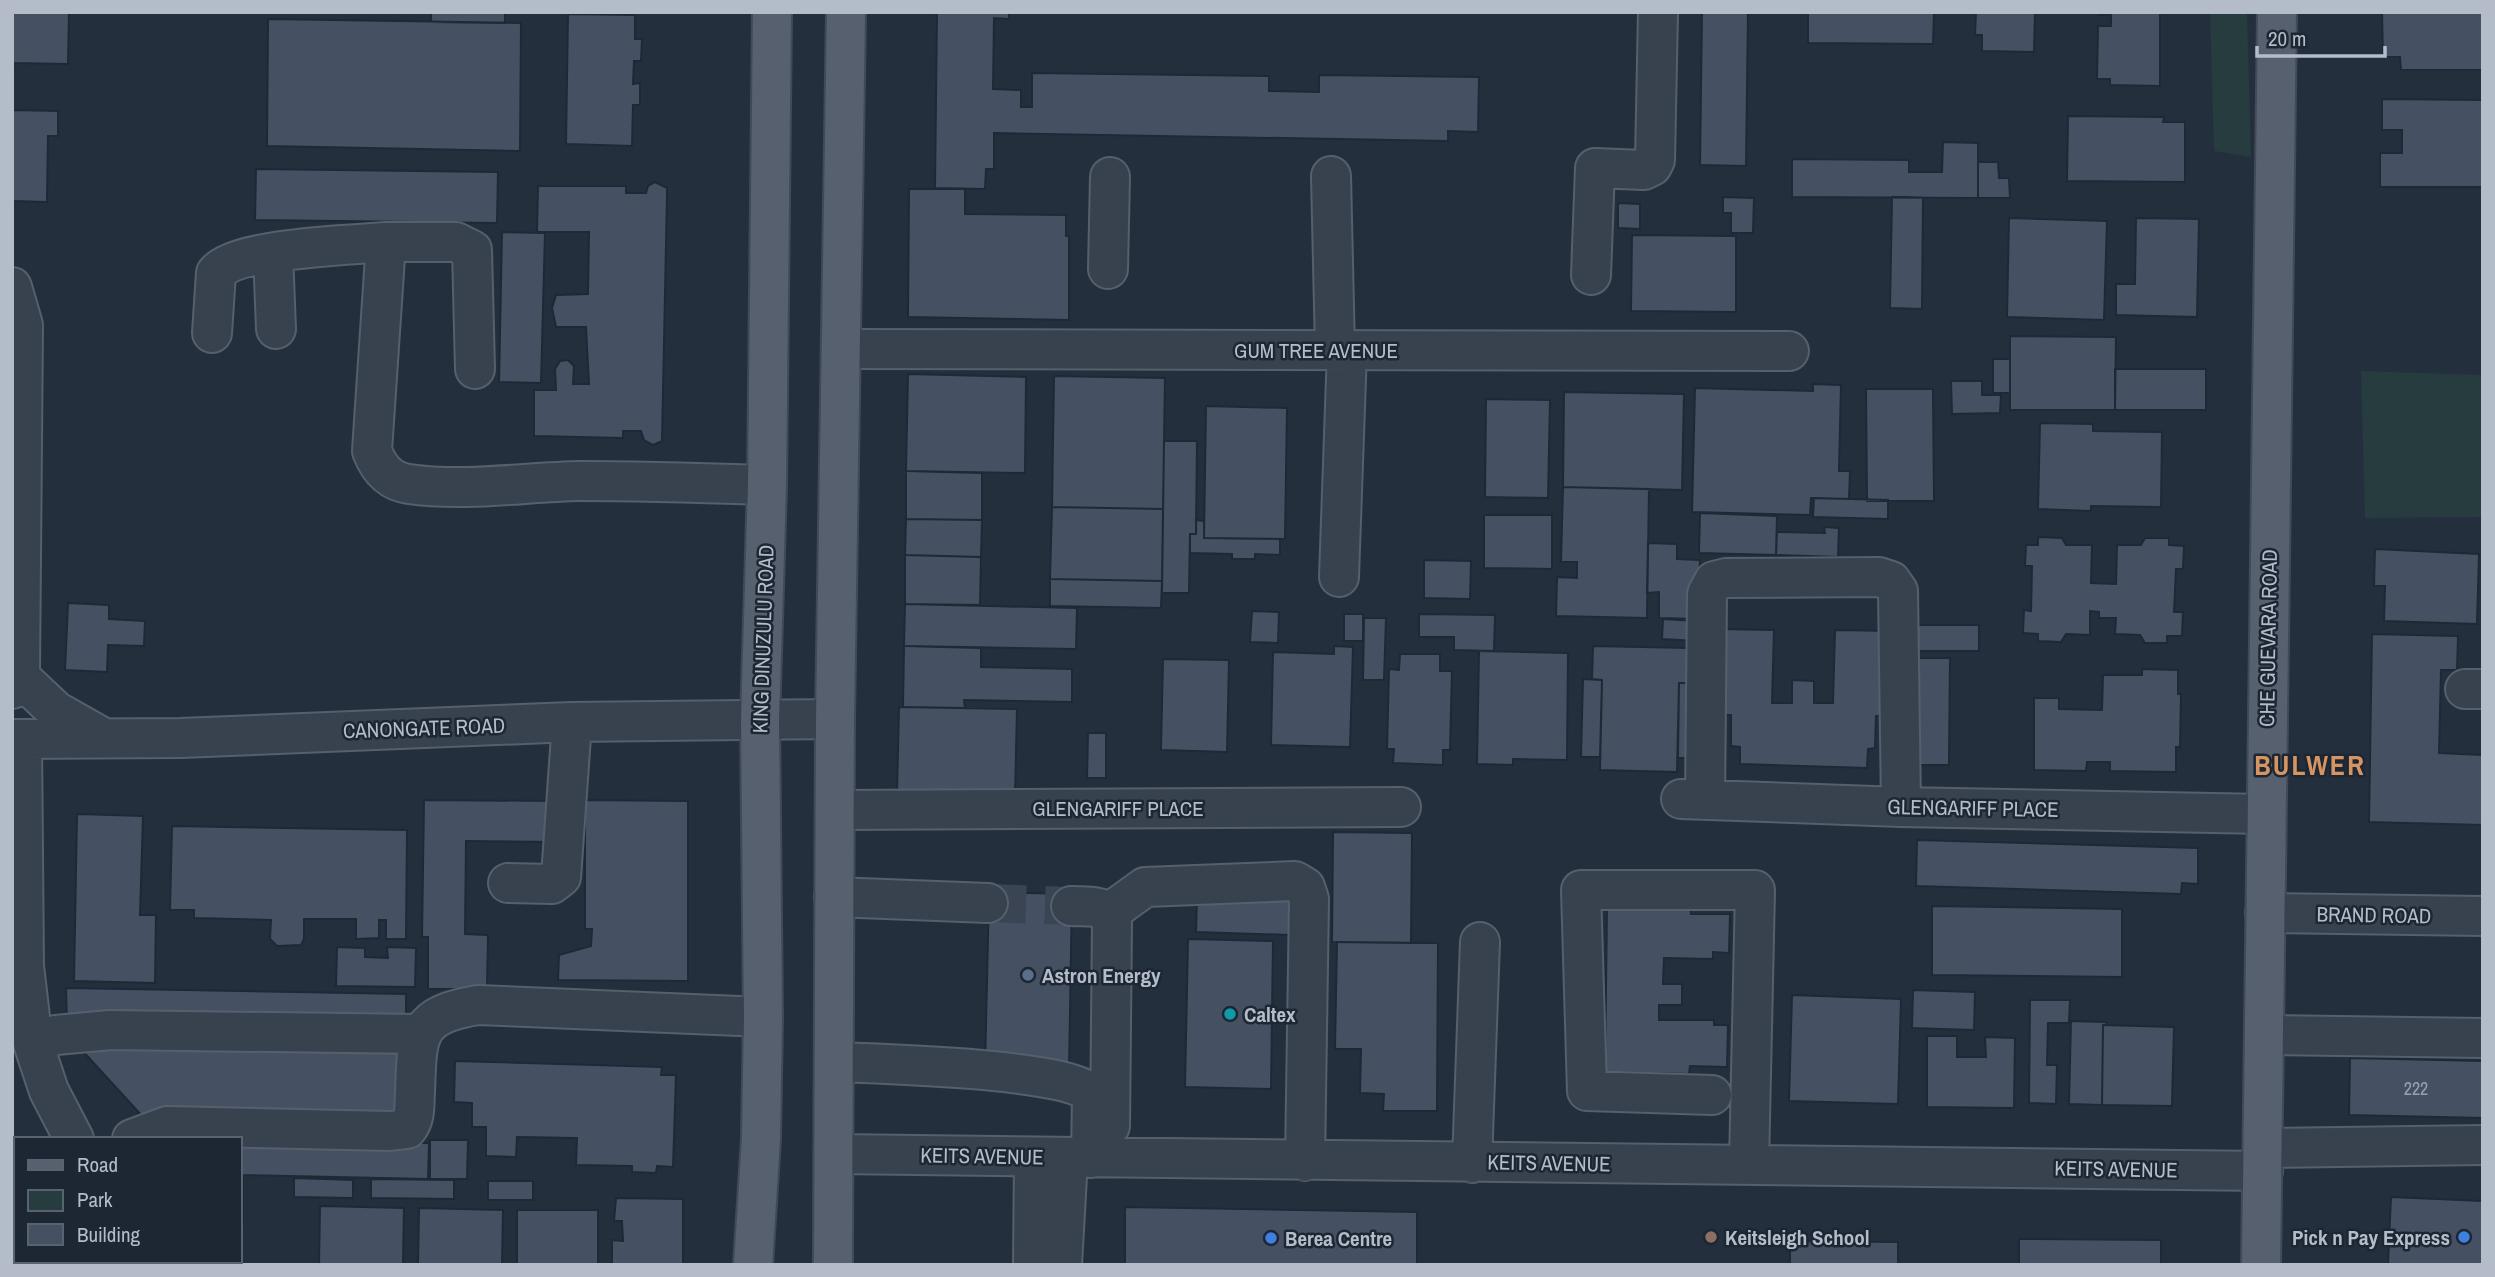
<svg xmlns="http://www.w3.org/2000/svg" width="2495" height="1277" viewBox="0 0 2495 1277" font-family="'Archivo Narrow',sans-serif">
<style>
.green{fill:#263c3f}
.building{fill:#455162;stroke:#1f2835;stroke-width:2}
.lines{fill:none;stroke-linecap:round;stroke-linejoin:round}
.minor-tunnel{stroke:#3a4453;stroke-width:38;stroke-dasharray:38 19;stroke-linecap:butt}
.minor-casing{stroke:#565f6c;stroke-width:42}
.major-casing{stroke:#414a57;stroke-width:42}
.minor{stroke:#38414e;stroke-width:38}
.major{stroke:#56606e;stroke-width:38}
.service-dot{fill:#5c6f8a;stroke:#1d2633;stroke-width:2.5}
.culture-dot{fill:#0f9aa8;stroke:#1d2633;stroke-width:2.5}
.education-dot{fill:#8d6e63;stroke:#1d2633;stroke-width:2.5}
.shop-dot{fill:#3f7fe0;stroke:#1d2633;stroke-width:2.5}
.labels{text-anchor:middle;dominant-baseline:central;stroke-width:5;stroke-linejoin:round;paint-order:stroke}
.number-label{font-size:18px;fill:#98a1af}
.street-label{font-size:21px;fill:#b4bcc9;stroke:#1d2633}
.poi-label{font-size:21px;font-weight:bold;fill:#b4bcc9;stroke:#1d2633;text-anchor:start}
.district-label{font-size:28px;font-weight:bold;letter-spacing:2px;fill:#d59563;stroke:#1d2633}
</style>
<rect width="100%" height="100%" fill="#242f3e"/>
<path class="green" d="M2210,12H2247L2251,157L2214,151Z
M2361,371L2483,375V517L2365,518Z"/>
<path class="building" d="M12,12H69L68,64L12,63Z
M431,12H505V23L431,22Z
M937,12H1009V19L994,18L993,89L1021,90V107H1032V73L1269,76V91L1319,92V75L1479,77L1478,132L1448,131V141L994,133V169H986L985,189L935,188Z
M1702,12H1748L1746,166L1700,165Z
M1808,12H1934L1933,44L1808,43Z
M1976,12H2035L2034,52L1982,51V35H1975Z
M2100,12H2160V86L2110,85V79H2097L2098,26H2111V15H2099Z
M2382,12H2483V70H2401L2400,57H2383Z
M568,14L635,15V39H642L641,61H634L633,84L640,83V105H633L632,146L566,144Z
M268,19L521,23L520,151L267,146Z
M2382,99L2483,100V187H2380V153H2402V130H2382Z
M12,110L58,111V136H48L47,202L12,201Z
M2068,116L2164,117L2163,122H2185V182L2067,181Z
M1943,142L1978,143V198L1792,197V159L1909,160V172H1942Z
M1978,162H1998L1999,178H2009L2010,198H1978Z
M256,169L498,172L497,223L255,220Z
M655,182L667,188V195L662,441L653,445L644,440L641,431H623V438L534,436V390H556L555,369L560,361L568,360L574,366L573,384H589L586,327H556L552,308L556,295L588,294L589,232H537L538,186H626V193H646L648,186Z
M909,189H965V214L1066,215V236H1069V320L908,317Z
M1723,197L1754,198L1753,233H1731V213H1723Z
M1892,197L1923,198L1922,309L1890,308Z
M1618,203L1640,204V229L1618,228Z
M2009,218L2107,221L2104,320L2007,317Z
M2136,218L2199,219L2197,317L2116,315V284H2135Z
M502,232L545,233L541,383L499,382Z
M1632,235L1736,236V312L1631,311Z
M2010,336L2116,337L2115,410H2010Z
M1993,359H2010V393H1993Z
M2115,369H2206V410H2115Z
M908,374L1026,377L1025,473L906,471Z
M1054,376L1165,378L1163,509L1052,507Z
M1951,381H1982V395H2001L2000,413L1952,414Z
M1813,384L1841,385L1839,471H1850L1849,499L1811,498L1810,515L1692,512L1695,388L1813,391Z
M1866,389H1933L1934,501H1867Z
M1564,392L1684,394L1682,490L1563,487Z
M1486,399L1550,400L1548,498L1485,497Z
M1206,406L1287,408L1285,539L1204,538Z
M2040,423L2093,424V431L2162,432L2161,507L2091,506V511L2038,509Z
M1164,441H1197L1196,534H1190L1189,593H1162Z
M906,471L982,473V520L906,519Z
M1563,487L1649,489L1647,618L1556,616L1557,577L1577,578V562H1561Z
M1814,498L1888,500V519L1813,517Z
M1052,507L1163,509L1162,581L1050,579Z
M1700,513L1777,516L1776,555L1699,553Z
M1484,515H1552V569L1484,568Z
M906,519L982,520L981,557L905,555Z
M1196,520L1204,521V538L1280,539V555L1255,554V559H1232V554L1190,553V534H1196Z
M1824,527L1839,528L1838,557L1776,555L1777,532L1825,533Z
M2038,537L2062,538L2066,545H2092L2091,583L2116,584L2117,545H2141L2145,538H2169V545L2184,546L2183,569H2176L2174,612H2183L2182,636H2167V643H2145L2140,635L2115,634L2116,618H2099V612L2090,611V635L2066,634L2061,642L2038,641V634L2023,633L2024,610L2031,611L2032,566H2025L2026,545H2038Z
M1648,543L1677,544V559L1700,560L1698,619L1659,618V592L1647,593Z
M2375,549L2479,554L2477,624L2384,621L2385,586H2374Z
M905,555L981,557L980,605L905,604Z
M1424,560L1471,561L1470,599L1424,598Z
M1050,579L1162,581L1161,608L1050,606Z
M68,603L109,605V619L145,621L144,646L108,645L107,672L65,670Z
M905,604L1077,608L1076,649L904,646Z
M1252,611L1279,612L1278,643L1250,642Z
M1344,614H1363V641H1344Z
M1419,614L1495,615L1494,651L1454,650V637H1419Z
M1364,618H1386L1384,680H1363Z
M1663,619L1697,621V641L1662,639Z
M1911,625H1979V651H1911Z
M1717,629L1774,630L1772,703H1792V680L1814,681V703H1833L1835,630L1891,631L1890,716H1876L1875,748L1868,749L1867,768L1740,764V747L1731,746V715H1715Z
M2372,634L2458,636L2457,670H2441L2439,753L2483,755V825L2369,822Z
M904,646L981,648V667L1072,669V702L964,700L965,708L903,707Z
M1334,646L1353,647L1350,747L1271,745L1273,652L1334,654Z
M1593,646L1690,648L1689,683H1679L1677,772L1600,770L1602,680L1592,679Z
M1479,651L1568,653L1567,760L1513,759V765L1477,764Z
M1400,654H1440V671H1452L1450,750H1443V765L1393,763L1394,749H1387L1389,669L1399,670Z
M1917,658H1950L1949,765H1910Z
M1163,659L1229,660L1227,752L1161,750Z
M2142,669L2178,670V694H2181L2180,747H2176V772L2110,771V762H2087L2086,771L2034,770V698H2059V709L2102,710L2103,675H2142Z
M1583,679L1602,680L1600,757H1581Z
M1679,683H1698L1697,758H1678Z
M899,707L1017,709L1015,796L897,794Z
M1088,733H1106V778H1087Z
M424,800L559,801V842L466,841L465,934L488,935L487,989H428V937H422Z
M585,800L688,801V981L558,980L559,955L591,946L592,929H585Z
M77,814L143,816L140,915H156L155,983L74,981Z
M172,826L407,830L406,939H386V920H379V938L356,939V919H304V939L301,945L277,946L270,939L271,920L194,918V910H170Z
M1333,832L1412,833L1411,943L1332,942Z
M1917,840L2198,848V884L2182,883L2181,894L1916,886Z
M989,892L1072,894L1069,1070L985,1069Z
M1197,897L1292,901L1291,935L1196,932Z
M1607,905L1690,907L1691,914H1730L1729,953L1713,952V959L1664,958L1663,984H1682V1005H1659V1020H1714V1025H1728L1727,1067L1690,1066L1689,1074L1605,1072Z
M1932,906L2122,909V977L1932,975Z
M1188,939L1273,941L1271,1089L1185,1087Z
M1337,942L1438,943L1437,1111H1383L1384,1094L1360,1093L1361,1049H1335Z
M337,947L365,948V957L388,958L387,947L416,948L415,987L336,986Z
M66,988L406,994V1027L67,1022Z
M1913,990L1975,992L1974,1030L1912,1028Z
M1792,995L1901,999L1898,1104L1789,1101Z
M2030,1000H2070L2069,1023H2048L2047,1065H2057L2056,1104L2029,1103Z
M2071,1021L2106,1022L2107,1025H2103L2102,1105L2069,1104Z
M2103,1025L2174,1027L2172,1106L2102,1105Z
M1927,1036H1957V1057H1986L1985,1037L2015,1038L2014,1108L1927,1107Z
M79,1047L402,1049V1119L143,1117Z
M2350,1058L2483,1061V1118L2349,1115Z
M455,1061L662,1067L661,1075H676L673,1167L657,1166L656,1173L632,1172V1166L576,1165L577,1138L517,1137L516,1157L486,1156V1127H472V1103L454,1102Z
M430,1140H468L467,1179H430Z
M240,1141L429,1143L428,1179L240,1175Z
M240,1178H243V1226H240Z
M294,1178L353,1180V1198L294,1197Z
M371,1179L454,1180V1199L371,1198Z
M488,1181H533V1200H488Z
M2391,1197L2483,1201V1265H2388Z
M616,1198L683,1199V1265H612V1240L623,1241L622,1221H614Z
M320,1206L404,1208L403,1265H319Z
M1125,1207L1417,1212V1265H1125Z
M419,1208L503,1210L502,1265H418Z
M517,1210H598V1265H517Z
M2019,1239L2161,1240V1265H2019Z
M1790,1241L1898,1242V1265H1790Z"/>
<g class="lines">
<path class="minor-tunnel" d="M988,903L1071,906"/>
<defs>
<path id="minor" d="M1331,176L1335,350
M386,242H456L472,250L475,369
M273,253L276,329
M1108,269L1110,177
M1591,275L1595,168L1644,170L1652,166L1655,160L1658,12
M12,287L23,325L20,669V677L12,689
M212,333L216,273C236,248 350,245 386,242L372,451C379,469 389,481 409,484C465,492 525,482 580,481C643,481 705,483 767,485
M842,349L1789,351
M1339,577L1347,350
M20,677L56,711L102,737
M2465,689H2483
M12,739L180,738L572,722L835,719
M22,739L24,966L33,1043L49,1091L74,1139
M1681,799L1901,807L2265,814
M1705,800L1707,594L1714,581L1726,578L1879,577L1891,581L1898,591L1901,807
M836,810L1401,807
M508,883L552,884L561,877L572,722
M834,897L988,903
M1071,906C1087,907 1106,903 1112,921L1110,1126
M1109,913L1145,887L1295,881L1305,887L1309,899L1305,1161
M2265,913L2483,916
M2264,1035L2483,1038
M33,1043L56,1035L110,1030L420,1034
M835,1062C875,1064 1074,1068 1092,1095L1091,1158
M1712,1095L1587,1091L1581,890H1755L1749,1165
M132,1139L167,1126L390,1131L407,1129C416,1118 414,1106 415,1092C417,1035 415,1015 478,1005L763,1017
M2264,1148L2483,1145
M835,1154L2263,1171
M1472,1163L1480,942
M169,1261L173,1265
M1033,1265L1034,1157
M1062,1265L1068,1158"/>
<path id="major" d="M753,1265L761,1138L763,1017L760,721L767,485L772,12
M833,1265L835,719L846,12
M2261,1265L2277,12"/>
</defs>
<use href="#minor" class="minor-casing"/>
<use href="#major" class="major-casing"/>
<use href="#minor" class="minor"/>
<use href="#major" class="major"/>
</g>
<circle class="service-dot" cx="1028" cy="975" r="7"/>
<circle class="culture-dot" cx="1230" cy="1014" r="7"/>
<circle class="education-dot" cx="1711" cy="1237" r="7"/>
<g class="shop-dot">
<circle cx="2464" cy="1237" r="7"/>
<circle cx="1271" cy="1238" r="7"/>
</g>
<g class="labels">
<g class="number-label">
<text x="2416" y="1088">222</text>
</g>
<g class="street-label">
<text x="1316" y="350">GUM TREE AVENUE</text>
<text transform="translate(2268 638) rotate(-89)">CHE GUEVARA ROAD</text>
<text transform="translate(763 639) rotate(-88)">KING DINUZULU ROAD</text>
<text transform="translate(424 728) rotate(-2)">CANONGATE ROAD</text>
<text x="1118" y="808">GLENGARIFF PLACE</text>
<text transform="translate(1973 808) rotate(1)">GLENGARIFF PLACE</text>
<text transform="translate(2374 915) rotate(1)">BRAND ROAD</text>
<text transform="translate(982 1156) rotate(1)">KEITS AVENUE</text>
<text transform="translate(1549 1163) rotate(1)">KEITS AVENUE</text>
<text transform="translate(2116 1169) rotate(1)">KEITS AVENUE</text>
</g>
<g class="poi-label">
<text x="1042" y="975">Astron Energy</text>
<text x="1244" y="1014">Caltex</text>
<text x="1725" y="1237">Keitsleigh School</text>
<text x="2450" y="1237" text-anchor="end">Pick n Pay Express</text>
<text x="1285" y="1238">Berea Centre</text>
</g>
<g class="district-label">
<text x="2310" y="765">BULWER</text>
</g>
</g>
<rect width="2495" height="1277" fill="none" stroke="#b4bcc9" stroke-width="28"/>
<rect x="14" y="1137" width="228" height="126" fill="#1d2633" stroke="#59626f" stroke-width="2"/>
<rect x="28" y="1160" width="35" height="10" fill="#56606e" stroke="#59626f" stroke-width="2"/>
<text x="77" y="1172" font-size="21" fill="#b4bcc9">Road</text>
<rect x="28" y="1190" width="35" height="21" fill="#263c3f" stroke="#59626f" stroke-width="2"/>
<text x="77" y="1207" font-size="21" fill="#b4bcc9">Park</text>
<rect x="28" y="1224" width="35" height="21" fill="#455162" stroke="#59626f" stroke-width="2"/>
<text x="77" y="1242" font-size="21" fill="#b4bcc9">Building</text>
<path d="M2257 46v10h128v-10" fill="none" stroke="#b4bcc9" stroke-width="3.5"/>
<text x="2268" y="46" font-size="21" fill="#b4bcc9" stroke="#1d2633" stroke-width="5" paint-order="stroke">20 m</text>
</svg>
